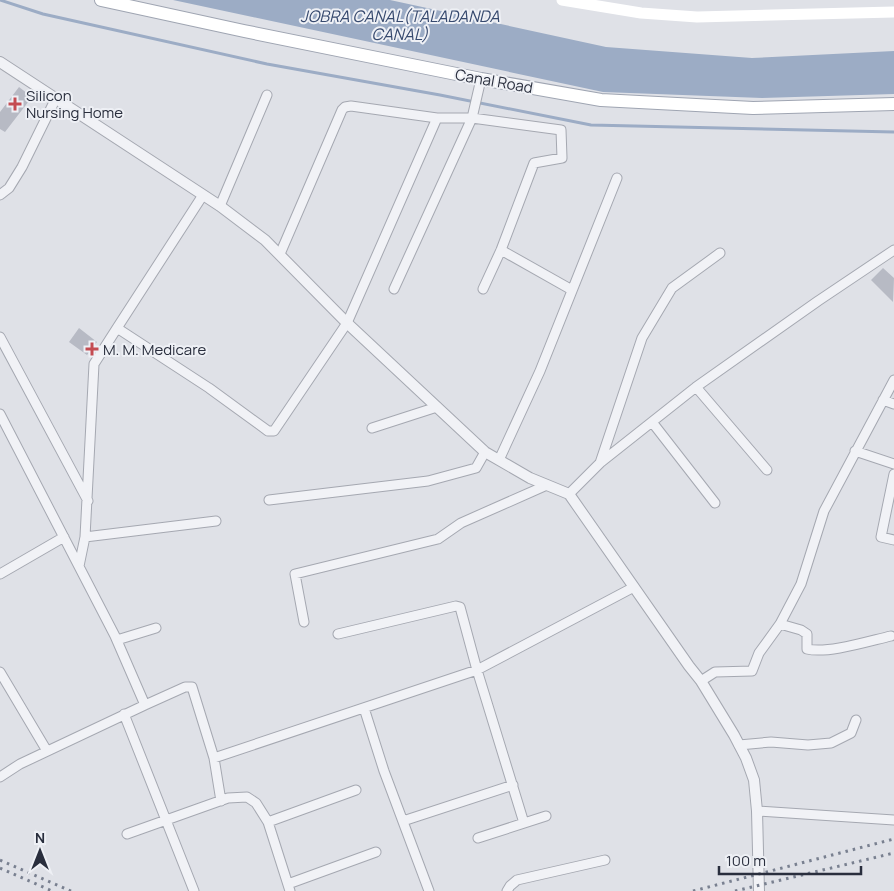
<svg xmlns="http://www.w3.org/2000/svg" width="894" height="891" viewBox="0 0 894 891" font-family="Manrope,sans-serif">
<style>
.water{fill:#9cacc5}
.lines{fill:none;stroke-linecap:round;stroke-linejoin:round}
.stream{stroke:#9cacc5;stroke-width:3}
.building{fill:#b7bac4}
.minor-casing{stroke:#a5a8b1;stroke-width:11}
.tertiary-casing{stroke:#a5a8b1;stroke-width:12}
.primary-casing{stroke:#9fa5b2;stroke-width:14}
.minor{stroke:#f1f2f6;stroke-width:9}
.tertiary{stroke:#f1f2f6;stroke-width:10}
.secondary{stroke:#fff;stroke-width:11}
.primary{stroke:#fff;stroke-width:12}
.rail{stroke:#798090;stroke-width:3;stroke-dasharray:2.5 5;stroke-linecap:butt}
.poi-dot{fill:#c44c52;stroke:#eef0f5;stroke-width:2}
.labels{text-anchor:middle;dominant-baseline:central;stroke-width:4;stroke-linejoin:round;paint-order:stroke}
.street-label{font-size:15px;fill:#292e3d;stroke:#eef0f5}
.poi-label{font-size:15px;fill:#292e3d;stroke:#eef0f5;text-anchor:start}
.water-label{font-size:16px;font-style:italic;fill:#36496e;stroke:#eef0f5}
</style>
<rect width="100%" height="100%" fill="#dfe1e7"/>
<path class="water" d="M173,0H390L606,47L752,58L894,51V94L762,98L603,92Z"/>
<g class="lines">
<path class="stream" d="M0,0L43,14L267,64L440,95L591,125L894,132"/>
</g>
<path class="building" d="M19,87L32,97L5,132L0,129V112Z
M883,268L894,278L893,302L871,280Z
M79,328L97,342L87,355L69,342Z"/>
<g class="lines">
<defs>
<path id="minor" d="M481,79L472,118L561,130L562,158L534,163L501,250L483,289
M0,195L9,188L22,167L56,98
M220,206L267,95
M501,250L572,290
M394,289L472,118H437
M117,328L203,195
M0,337L88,501
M696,387L767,470
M883,400L894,404
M0,414L115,636L145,705L20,764L0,777
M652,422L715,503
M372,428L437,407
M855,451L894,464
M499,460L540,371L617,178
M600,463L642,338L672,288L720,253
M894,474L881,537L894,540
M569,494L600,463L696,387L818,301L894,250
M269,500L428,481L476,468L485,452
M85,537L216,521
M79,566L85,537L94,364L117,328L209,388L268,431H274L347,323L437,118L351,106L345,107L342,110L280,254
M0,574L64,537
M304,622L295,574L438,539L461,523L547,485
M780,624L801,630L807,634V649C828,654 869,641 891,636
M338,634L456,606L460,607L477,670L524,823
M117,640L156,628
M0,672L47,751
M701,681L715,672L752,671L759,653L780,624L801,584L824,511L894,380
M145,705L185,687H192L214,758L477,670L634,587
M364,708L384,771L429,891
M124,714L194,891
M739,745L771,742L808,745L831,743L851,733L856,720
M214,758L221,801
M757,811L894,820
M403,821L513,785
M268,822L290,891
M127,834L228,798L247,797L256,803L268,822L356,790
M478,838L546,816
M288,884L376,852
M507,891L510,886L517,880L605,860"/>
<path id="tertiary" d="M0,62L220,206L265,240L347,323L485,452L530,478L569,494L689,666L701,681L734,735L746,758L754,780L757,811L759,891"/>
<path id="primary" d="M101,0L244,31L481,79L601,100L753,108L894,104"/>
</defs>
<use href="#minor" class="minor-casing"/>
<use href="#tertiary" class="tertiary-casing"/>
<use href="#primary" class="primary-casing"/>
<use href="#minor" class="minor"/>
<use href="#tertiary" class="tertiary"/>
<path class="secondary" d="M562,0L641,13L697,17L894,12"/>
<use href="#primary" class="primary"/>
<path class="rail" d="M0,860L71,891
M0,868L52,891
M693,891L894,839
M735,891L894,853"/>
</g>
<g class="poi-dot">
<path d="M12.5 96.5h5v5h5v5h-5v5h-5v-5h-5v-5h5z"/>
<path d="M89.5 341.5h5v5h5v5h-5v5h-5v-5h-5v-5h5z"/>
</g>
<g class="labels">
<g class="street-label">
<text transform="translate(494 81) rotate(10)">Canal Road</text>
</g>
<g class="poi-label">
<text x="26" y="95">Silicon<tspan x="26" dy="17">Nursing Home</tspan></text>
<text x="103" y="349">M. M. Medicare</text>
</g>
<g class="water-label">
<text x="400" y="16">JOBRA CANAL(TALADANDA<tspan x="400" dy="18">CANAL)</tspan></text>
</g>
</g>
<g transform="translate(40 851)" stroke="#eef0f5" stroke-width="4" paint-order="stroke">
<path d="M0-4L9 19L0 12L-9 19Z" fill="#292e3d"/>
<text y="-8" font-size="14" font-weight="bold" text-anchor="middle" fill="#292e3d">N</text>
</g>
<path d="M719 866v8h142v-8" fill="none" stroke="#292e3d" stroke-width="2.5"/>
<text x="726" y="866" font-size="15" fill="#292e3d" stroke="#eef0f5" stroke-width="4" paint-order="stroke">100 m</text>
</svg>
